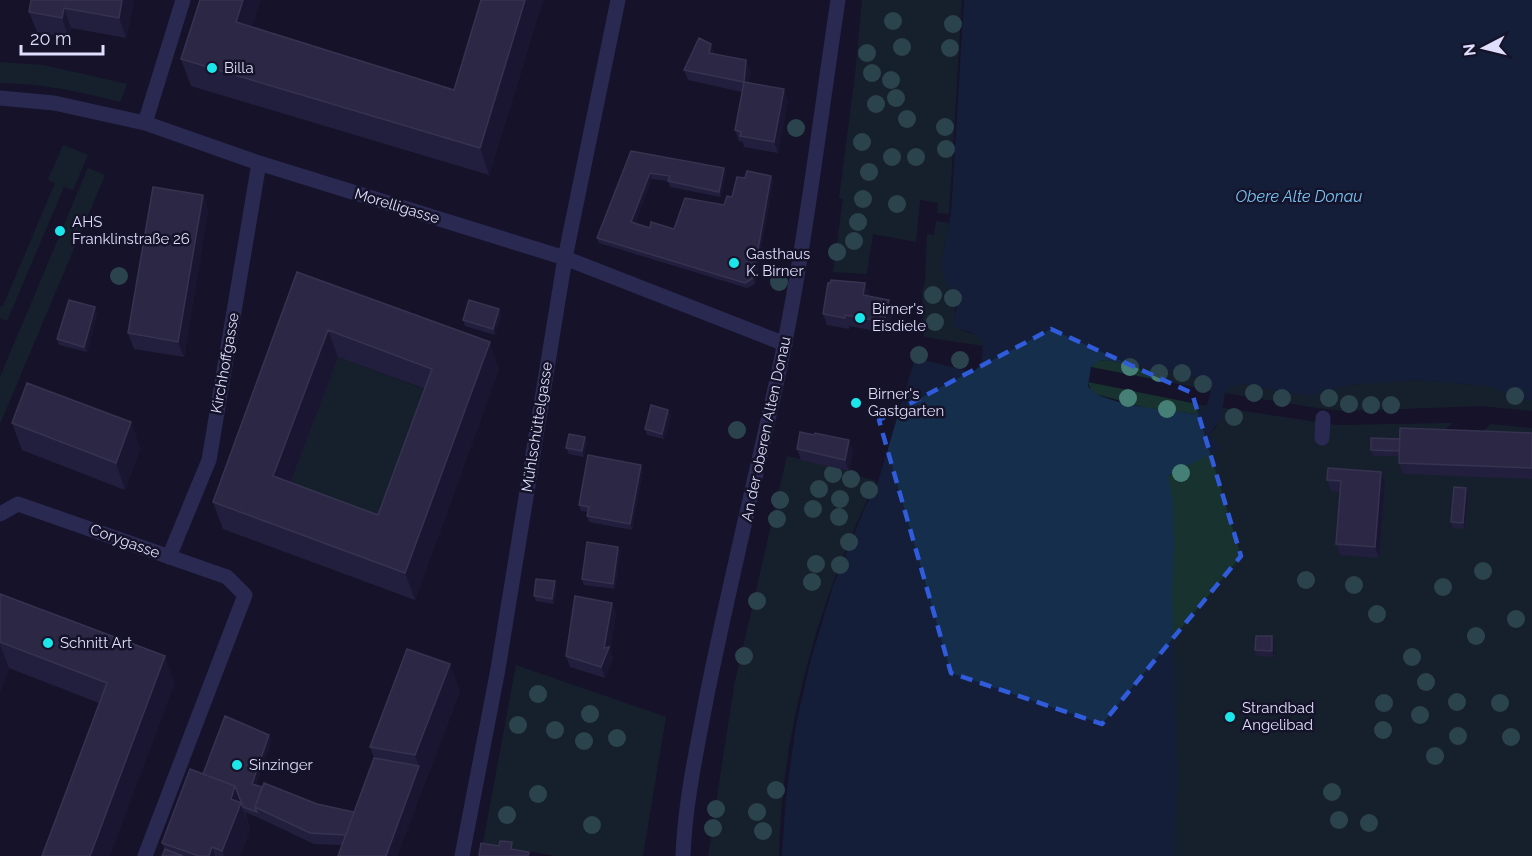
<svg xmlns="http://www.w3.org/2000/svg" width="1532" height="856" viewBox="0 0 1532 856" font-family="Raleway,sans-serif">
<style>
.green{fill:#17322f}
.water{fill:#142e4c;fill-rule:evenodd}
.lines{fill:none;stroke-linecap:round;stroke-linejoin:round}
.minor{stroke:#424583;stroke-width:15}
.tree{fill:#467f75}
.wall{fill:#322e55;fill-rule:evenodd}
.shaded-wall{fill:#1f1b3c}
.building{fill:#454167;stroke:#5d5a7e;stroke-width:1.5;fill-rule:evenodd}
.marked{fill:none;stroke:#305cdc;stroke-width:4.5;stroke-dasharray:12 8;stroke-linejoin:round}
.poi-dot{fill:#1be7eb;stroke:#151329;stroke-width:2}
.labels{text-anchor:middle;dominant-baseline:central;stroke-width:5;stroke-linejoin:round;paint-order:stroke}
.poi-label{font-size:15px;fill:#dfdefc;stroke:#151329;text-anchor:start}
.street-label{font-size:15px;fill:#dfdefc;stroke:#151329}
.water-label{font-size:16px;font-style:italic;fill:#75c3f3;stroke:#151329}
</style>
<rect width="100%" height="100%" fill="#151329"/>
<path class="green" d="M862,0H962L949,214L937,213L938,203L920,200L916,242L873,234L867,274L833,272L843,199L839,198L855,75Z
M0,62L43,65L127,84L120,102C80,92 42,83 0,83Z
M63,145L88,155L73,190L64,187L7,321L0,318V306H3L55,183L48,180Z
M88,168L105,175L0,424V377Z
M936,221L949,223L941,264L958,297L955,308L954,327L978,336L984,346L924,337L922,292L925,281L927,234L934,235Z
M338,357L442,396L387,542L283,503Z
M1098,360L1112,361L1205,379L1209,383L1210,390L1091,367Z
M1416,380L1488,386L1523,399L1532,400V411L1481,406L1346,411L1317,408L1225,393L1229,387L1242,384L1309,396L1347,385Z
M1088,382L1207,406L1203,412L1196,414L1150,409L1096,394L1091,391Z
M1223,408L1337,425L1453,423L1433,440L1471,442L1491,424L1532,428V856H904L1168,476L1191,463L1216,442L1208,436L1216,427Z
M787,456L849,471L848,473L876,481C821,595 781,728 779,856H708L734,686Z
M516,665L666,717L643,856H556L483,843Z"/>
<path class="water" d="M964,0H1532V400L1523,399L1488,386L1416,380L1347,385L1309,396L1243,384L1229,387L1225,393L1221,418L1208,436L1216,442L1220,449L1168,476L1173,502L1174,549L1172,591L1177,776L1174,856H782L786,797L796,725L810,663L833,586L863,512L878,482L915,358L972,372C979,368 981,365 982,357C986,334 973,333 954,327C953,314 960,302 956,291L947,286L941,264L951,214ZM1099,360L1112,361L1205,379C1215,389 1209,410 1196,414C1173,411 1099,405 1088,386L1091,367Z"/>
<g class="lines">
<path class="minor" d="M0,98L54,103L145,123L259,163L565,258L785,344
M145,123L183,0
M1322,438L1323,418
M0,514L18,504L227,577L245,595L145,856
M169,557L209,460L259,163
M462,856L498,669L565,258L618,0
M683,856C685,802 697,748 707,695C726,600 749,506 770,411C802,276 817,138 838,0"/>
</g>
<g class="tree">
<circle cx="893" cy="21" r="9"/>
<circle cx="953" cy="24" r="9"/>
<circle cx="902" cy="47" r="9"/>
<circle cx="950" cy="48" r="9"/>
<circle cx="867" cy="53" r="9"/>
<circle cx="872" cy="73" r="9"/>
<circle cx="891" cy="80" r="9"/>
<circle cx="896" cy="98" r="9"/>
<circle cx="876" cy="104" r="9"/>
<circle cx="907" cy="119" r="9"/>
<circle cx="945" cy="127" r="9"/>
<circle cx="796" cy="128" r="9"/>
<circle cx="862" cy="142" r="9"/>
<circle cx="946" cy="149" r="9"/>
<circle cx="892" cy="157" r="9"/>
<circle cx="916" cy="157" r="9"/>
<circle cx="869" cy="172" r="9"/>
<circle cx="863" cy="199" r="9"/>
<circle cx="897" cy="204" r="9"/>
<circle cx="858" cy="222" r="9"/>
<circle cx="854" cy="241" r="9"/>
<circle cx="837" cy="252" r="9"/>
<circle cx="119" cy="276" r="9"/>
<circle cx="779" cy="282" r="9"/>
<circle cx="933" cy="295" r="9"/>
<circle cx="953" cy="298" r="9"/>
<circle cx="935" cy="322" r="9"/>
<circle cx="919" cy="355" r="9"/>
<circle cx="960" cy="360" r="9"/>
<circle cx="1130" cy="367" r="9"/>
<circle cx="1159" cy="373" r="9"/>
<circle cx="1182" cy="373" r="9"/>
<circle cx="1203" cy="384" r="9"/>
<circle cx="1254" cy="393" r="9"/>
<circle cx="1515" cy="396" r="9"/>
<circle cx="1128" cy="398" r="9"/>
<circle cx="1282" cy="398" r="9"/>
<circle cx="1329" cy="398" r="9"/>
<circle cx="1349" cy="404" r="9"/>
<circle cx="1371" cy="405" r="9"/>
<circle cx="1391" cy="405" r="9"/>
<circle cx="1167" cy="409" r="9"/>
<circle cx="1234" cy="417" r="9"/>
<circle cx="737" cy="430" r="9"/>
<circle cx="1181" cy="473" r="9"/>
<circle cx="833" cy="474" r="9"/>
<circle cx="851" cy="479" r="9"/>
<circle cx="819" cy="489" r="9"/>
<circle cx="869" cy="490" r="9"/>
<circle cx="840" cy="499" r="9"/>
<circle cx="780" cy="500" r="9"/>
<circle cx="813" cy="509" r="9"/>
<circle cx="839" cy="517" r="9"/>
<circle cx="777" cy="519" r="9"/>
<circle cx="849" cy="542" r="9"/>
<circle cx="816" cy="564" r="9"/>
<circle cx="840" cy="565" r="9"/>
<circle cx="1483" cy="571" r="9"/>
<circle cx="1306" cy="580" r="9"/>
<circle cx="812" cy="582" r="9"/>
<circle cx="1354" cy="585" r="9"/>
<circle cx="1443" cy="587" r="9"/>
<circle cx="757" cy="601" r="9"/>
<circle cx="1377" cy="614" r="9"/>
<circle cx="1516" cy="619" r="9"/>
<circle cx="1476" cy="636" r="9"/>
<circle cx="744" cy="656" r="9"/>
<circle cx="1412" cy="657" r="9"/>
<circle cx="1426" cy="682" r="9"/>
<circle cx="538" cy="694" r="9"/>
<circle cx="1457" cy="702" r="9"/>
<circle cx="1384" cy="703" r="9"/>
<circle cx="1500" cy="703" r="9"/>
<circle cx="590" cy="714" r="9"/>
<circle cx="1420" cy="715" r="9"/>
<circle cx="518" cy="725" r="9"/>
<circle cx="555" cy="730" r="9"/>
<circle cx="1383" cy="730" r="9"/>
<circle cx="1458" cy="736" r="9"/>
<circle cx="1511" cy="737" r="9"/>
<circle cx="617" cy="738" r="9"/>
<circle cx="584" cy="741" r="9"/>
<circle cx="1435" cy="756" r="9"/>
<circle cx="776" cy="790" r="9"/>
<circle cx="1332" cy="792" r="9"/>
<circle cx="538" cy="794" r="9"/>
<circle cx="716" cy="809" r="9"/>
<circle cx="757" cy="812" r="9"/>
<circle cx="507" cy="815" r="9"/>
<circle cx="1339" cy="820" r="9"/>
<circle cx="1369" cy="823" r="9"/>
<circle cx="592" cy="825" r="9"/>
<circle cx="713" cy="828" r="9"/>
<circle cx="763" cy="831" r="9"/>
</g>
<path class="wall" d="M31,0H134L126,38L71,28L69,38L37,32L29,12Z
M481,0H543L489,175L191,86L181,59L252,28L454,90Z
M715,55L746,60L750,71L749,83L788,100L778,153L744,147L743,142L739,141L735,130L742,92L688,80L684,70Z
M631,151L724,168L726,173L721,197L670,187L668,181L652,179L635,223L650,228L674,229L724,205L732,197L745,178L773,181L755,284L747,288L599,243L597,238Z
M203,195L208,211L184,357L134,349L128,333Z
M297,272L499,369L415,600L223,529L213,502ZM338,357L425,389L378,515L291,483Z
M865,283L869,294V296L893,311L888,333L849,326V329L827,325L823,314Z
M499,309L501,315L495,335L465,326L463,320Z
M97,313L87,352L59,345L57,339Z
M668,410L671,416L664,439L647,435L645,429Z
M131,422L140,449L125,490L22,450L12,423Z
M1532,433V479L1403,474L1399,463V456H1373L1371,450L1400,439Z
M585,437L587,442L584,457L569,454L566,448Z
M797,449L853,451L849,471L801,460Z
M643,470L632,530L589,522L587,516L588,512L581,511L579,505Z
M1327,480L1385,483L1379,558L1340,555L1336,544L1340,492L1331,491Z
M1468,494L1465,529L1453,528L1451,522Z
M618,547L620,552L615,589L584,585L582,579Z
M557,587L554,604L536,601L534,596Z
M0,594L175,683L99,703L9,668L0,692Z
M612,603L616,614L610,649L613,658L605,678L570,667L566,656Z
M1274,642V657L1257,656L1255,650Z
M460,691L397,856H338L342,845L314,844L259,818L245,812L250,830L240,856H162L165,849L162,843L203,774L269,735L271,741L256,785L317,804L354,812L374,758L370,747Z"/>
<path class="shaded-wall" d="M122,0H134L126,38L119,18Z
M243,0H261L245,49L236,22Z
M525,0H543L489,175L480,148Z
M64,8L71,28L69,38L62,18Z
M711,44L715,55L709,53Z
M746,60L750,71L748,93L744,82Z
M784,89L788,100L778,153L774,142Z
M724,168L726,173L721,197L719,192Z
M650,173L652,179L633,227L631,222Z
M771,176L773,181L755,284L753,278Z
M203,195L208,211L184,357L178,342Z
M865,283L869,294L867,305L863,295Z
M889,300L893,311L888,333L884,322Z
M95,307L97,313L87,352L84,347Z
M499,309L501,315L495,335L493,329Z
M328,330L338,357L283,503L273,476Z
M490,342L499,369L415,600L405,573Z
M668,410L671,416L664,439L662,434Z
M131,422L140,449L125,490L116,463Z
M585,437L587,442L584,457L582,451Z
M849,440L853,451L849,471L845,460Z
M641,465L643,470L632,530L630,524Z
M1381,472L1385,483L1379,558L1375,547Z
M1466,488L1468,494L1465,529L1463,523Z
M618,547L620,552L615,589L613,584Z
M555,581L557,587L554,604L552,599Z
M612,603L616,614L610,649L613,658L605,678L601,667Z
M1272,636L1274,642V657L1272,651Z
M0,644L9,668L0,692Z
M165,656L175,683L110,856H90Z
M450,664L460,691L397,856H386L419,766L415,755Z
M269,735L271,741L254,789L252,784Z
M235,786L250,830L240,856H224L222,851L231,799Z
M212,847L215,856H209Z"/>
<path class="building" d="M31,0H122L119,18L64,8L62,18L29,12Z
M200,0H243L236,22L454,90L481,0H525L480,148L181,59Z
M699,38L711,44L709,53L746,60L744,82L684,70Z
M744,82L784,89L774,142L740,136L741,132L735,130Z
M631,151L724,168L719,192L668,181L670,176L650,173L631,222L650,228L651,222L674,229L685,198L724,205L727,196L732,197L737,177L745,178L747,171L771,176L753,278L745,283L597,238Z
M153,187L203,195L178,342L128,333Z
M297,272L490,342L405,573L213,502ZM328,330L432,369L378,515L273,476Z
M831,280L865,283L863,295L889,300L884,322L845,315V318L823,314L828,283H830Z
M69,300L95,307L84,347L57,339Z
M469,300L499,309L493,329L463,320Z
M27,383L131,422L116,463L12,423Z
M651,405L668,410L662,434L645,429Z
M1400,428L1532,433V468L1399,463Z
M800,432L814,435L815,433L849,440L845,460L797,449Z
M569,434L585,437L582,451L566,448Z
M1371,438L1400,439L1399,451L1371,450Z
M588,455L641,465L630,524L587,516L589,507L579,505Z
M1328,468L1381,472L1375,547L1336,544L1341,481L1327,480Z
M1454,487L1466,488L1463,523L1451,522Z
M587,542L618,547L613,584L582,579Z
M536,579L555,581L552,599L534,596Z
M0,594L165,656L90,856H42L107,683L0,642Z
M575,596L612,603L604,648L609,647L601,667L566,656Z
M1256,636H1272V651L1255,650Z
M407,649L450,664L415,755L370,747Z
M225,716L269,735L252,784L262,787L255,807L257,812L243,807L235,786L203,774Z
M374,758L419,766L386,856H338Z
M190,769L235,786L231,799L241,803L222,851L212,847L209,856H199L162,843Z
M264,783L317,804L354,812L346,835L310,833L255,807Z
M500,841L512,842L511,849L529,852L528,856H479L481,843L499,846Z
M165,849L183,856H162Z"/>
<path d="M0 0H1532V856H0ZM1051,329L1192,393L1241,556L1102,724L951,673L879,420Z" fill="#151329" fill-opacity=".55" fill-rule="evenodd"/>
<path class="marked" d="M1051,329L1192,393L1241,556L1102,724L951,673L879,420Z"/>
<g class="poi-dot">
<circle cx="212" cy="68" r="6"/>
<circle cx="60" cy="231" r="6"/>
<circle cx="734" cy="263" r="6"/>
<circle cx="860" cy="318" r="6"/>
<circle cx="856" cy="403" r="6"/>
<circle cx="48" cy="643" r="6"/>
<circle cx="1230" cy="717" r="6"/>
<circle cx="237" cy="765" r="6"/>
</g>
<g class="labels">
<g class="poi-label">
<text x="224" y="68">Billa</text>
<text x="72" y="222">AHS<tspan x="72" dy="17">Franklinstraße 26</tspan></text>
<text x="746" y="254">Gasthaus<tspan x="746" dy="17">K. Birner</tspan></text>
<text x="872" y="309">Birner's<tspan x="872" dy="17">Eisdiele</tspan></text>
<text x="868" y="394">Birner's<tspan x="868" dy="17">Gastgarten</tspan></text>
<text x="60" y="643">Schnitt Art</text>
<text x="1242" y="708">Strandbad<tspan x="1242" dy="17">Angelibad</tspan></text>
<text x="249" y="765">Sinzinger</text>
</g>
<g class="street-label">
<text transform="translate(397 206) rotate(17)">Morelligasse</text>
<text transform="translate(225 363) rotate(-80)">Kirchhoffgasse</text>
<text transform="translate(537 427) rotate(-81)">Mühlschüttelgasse</text>
<text transform="translate(766 429) rotate(-78)">An der oberen Alten Donau</text>
<text transform="translate(125 541) rotate(20)">Corygasse</text>
</g>
<g class="water-label">
<text x="1299" y="196">Obere Alte Donau</text>
</g>
</g>
<g transform="translate(1484 48) rotate(263)" stroke="#151329" stroke-width="4.5" paint-order="stroke">
<path d="M0-4.5L10 22L0 15L-10 22Z" fill="#dfdefc"/>
<text y="-9" font-size="16" font-weight="bold" text-anchor="middle" fill="#dfdefc">N</text>
</g>
<path d="M21 45v9h82v-9" fill="none" stroke="#dfdefc" stroke-width="3"/>
<text x="30" y="45" font-size="18" fill="#dfdefc" stroke="#151329" stroke-width="4.5" paint-order="stroke">20 m</text>
</svg>
